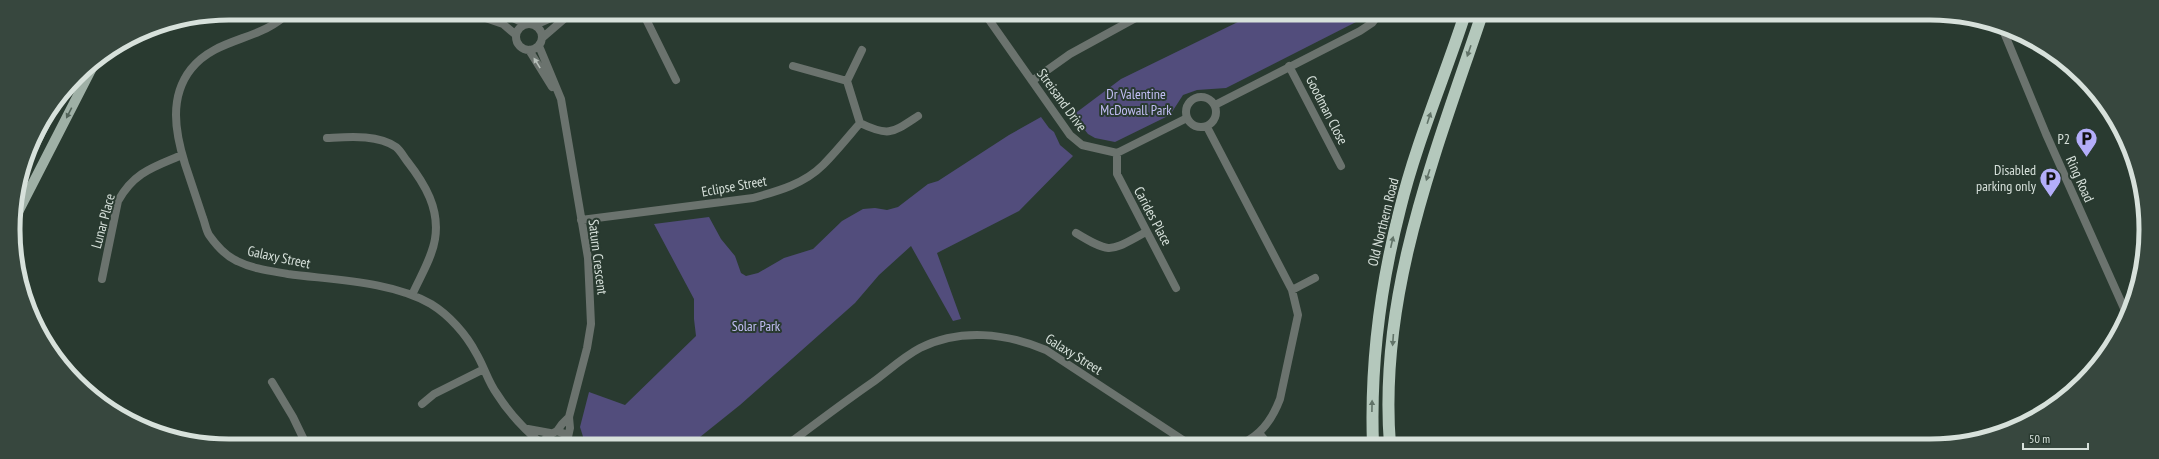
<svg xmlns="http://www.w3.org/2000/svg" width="2159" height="459" viewBox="0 0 2159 459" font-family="'PT Sans Narrow',sans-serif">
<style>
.green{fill:#524d7c}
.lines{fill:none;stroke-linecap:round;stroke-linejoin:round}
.street{stroke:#6b736e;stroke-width:8}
.primary{stroke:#9fb0a6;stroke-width:10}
.highway{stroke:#b4c8bc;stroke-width:12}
.oneway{fill:#617368}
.oneway2{fill:#b7c0ba}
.oneway3{fill:#526359}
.labels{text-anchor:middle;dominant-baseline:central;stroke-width:4;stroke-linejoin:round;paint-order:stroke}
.park-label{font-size:14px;fill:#c3bff5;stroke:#293a30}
.street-label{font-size:14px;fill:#d7e1db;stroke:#293a30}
.poi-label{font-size:14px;fill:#d7e1db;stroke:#293a30;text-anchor:end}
.rim{fill:none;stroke:#d7e1db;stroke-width:5}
</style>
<rect width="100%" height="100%" fill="#293a30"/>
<path class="green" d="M1241,14H1364L1356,22L1226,88L1197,90L1183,95L1170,115L1115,142L1095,138L1088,134L1073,115L1121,79L1244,19Z
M1041,117L1049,128L1054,132L1060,145L1073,156L1019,211L937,253L961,319L953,321L911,246L879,275L855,303L740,405L690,445L585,443L580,427L589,392L625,405L696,336L694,319V299L654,224L709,217L721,239L735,256L741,273L746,276L758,273L784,258L813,249L842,221L863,209L875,208L887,210L898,207L928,184L938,181L1009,135Z"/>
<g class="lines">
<path class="street" d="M288,13C261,41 216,37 191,69C169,97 175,132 185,164C191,182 197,200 203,218C205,223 206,230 209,235C216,245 226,256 237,261C253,269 271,271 288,274C333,280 391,281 431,304C449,315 466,334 476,353C484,366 488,382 497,394C509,413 525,430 542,444
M471,13L503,24L516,35
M503,13L525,24
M643,13L676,80
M985,14L1070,135L1082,145L1117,153L1187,118
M516 37a13 13 0 1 1 26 0a13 13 0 1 1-26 0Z
M535,25L562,13
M2003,30L2046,134L2127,315
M542,38L571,13
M539,46L561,99L588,258L591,324L587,348L569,417L570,428L568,437
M529,50L552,87
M793,66L847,81
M1289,66L1341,166
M1032,81L1070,54L1143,14
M1186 112a15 15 0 1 1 30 0a15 15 0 1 1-30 0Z
M1215,105L1360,31L1372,23L1379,14
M860,123C889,137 892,133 918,116
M1207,127L1292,290L1298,315L1280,399C1272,420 1260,438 1237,445
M327,138C348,137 377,134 396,147C400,150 404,157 407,161C425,184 440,209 435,239C432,258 420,277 412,295
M1117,153V174L1176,288
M581,220L753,198C778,191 804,184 823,165C836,152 848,137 860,123L847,81L862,50
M1076,233C1112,255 1110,251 1146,232
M102,279L118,201C134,172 154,167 182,155
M1292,290L1315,278
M272,382L293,417L306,444
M422,404L434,394L484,369
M528,429L550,433
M557,431L562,424L569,417
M1259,433L1269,445
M543,444L547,436L557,431L565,434L571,444
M787,445C815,424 844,402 873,382C888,371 903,357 920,348C960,328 1006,333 1046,350L1186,442L1196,445"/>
<path class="primary" d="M26,162L47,120
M14,220L93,66"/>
<path class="highway" d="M1373,445C1370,365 1380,287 1400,209C1416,143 1444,79 1465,14
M1390,445C1378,295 1435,154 1482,14"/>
</g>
<defs><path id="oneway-solid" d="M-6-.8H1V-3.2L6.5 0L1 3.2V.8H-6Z"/></defs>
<g class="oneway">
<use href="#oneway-solid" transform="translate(1469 51) rotate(109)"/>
<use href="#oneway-solid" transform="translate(1429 118) rotate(-72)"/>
<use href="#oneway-solid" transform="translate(1428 175) rotate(108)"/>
<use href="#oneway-solid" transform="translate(1392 242) rotate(-77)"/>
<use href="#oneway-solid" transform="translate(1393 340) rotate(94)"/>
<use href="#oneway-solid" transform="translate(1372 406) rotate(-89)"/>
</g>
<use class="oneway2" href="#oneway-solid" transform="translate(537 63) rotate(-122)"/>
<use class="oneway3" href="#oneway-solid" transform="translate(69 113) rotate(117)"/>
<defs>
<symbol id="parking-pin" viewBox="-11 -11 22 30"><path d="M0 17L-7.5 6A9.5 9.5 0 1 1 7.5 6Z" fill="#b3adf9" stroke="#293a30"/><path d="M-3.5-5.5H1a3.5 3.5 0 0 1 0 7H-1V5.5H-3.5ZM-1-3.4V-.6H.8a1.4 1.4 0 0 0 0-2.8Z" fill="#111"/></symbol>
</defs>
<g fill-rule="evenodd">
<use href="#parking-pin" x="2074" y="126" width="25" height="34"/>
<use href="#parking-pin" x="2038" y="166" width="25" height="34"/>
</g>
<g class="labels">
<g class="park-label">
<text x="1136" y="94">Dr Valentine<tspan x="1136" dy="16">McDowall Park</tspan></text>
<text x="756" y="326">Solar Park</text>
</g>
<g class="street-label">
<text transform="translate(1062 100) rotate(54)">Streisand Drive</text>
<text transform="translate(1327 110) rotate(63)">Goodman Close</text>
<text transform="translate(2080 179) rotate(66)">Ring Road</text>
<text transform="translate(734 186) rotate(-10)">Eclipse Street</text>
<text transform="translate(1153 216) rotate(62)">Carides Place</text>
<text transform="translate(103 221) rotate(-75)">Lunar Place</text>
<text transform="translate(1383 222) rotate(-76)">Old Northern Road</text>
<text transform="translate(279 257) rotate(12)">Galaxy Street</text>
<text transform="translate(598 257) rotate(83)">Saturn Crescent</text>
<text transform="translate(1074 354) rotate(32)">Galaxy Street</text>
</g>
<g class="poi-label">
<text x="2070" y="139">P2</text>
<text x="2036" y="170">Disabled<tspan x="2036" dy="16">parking only</tspan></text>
</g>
</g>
<path d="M0 0H2159V459H0ZM229 20H1930A209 209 0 0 1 2139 229V230A209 209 0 0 1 1930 439H229A209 209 0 0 1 20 230V229A209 209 0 0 1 229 20Z" fill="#37473e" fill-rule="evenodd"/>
<path class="rim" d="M229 20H1930A209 209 0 0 1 2139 229V230A209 209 0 0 1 1930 439H229A209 209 0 0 1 20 230V229A209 209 0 0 1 229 20Z"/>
<path d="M2023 443v6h65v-6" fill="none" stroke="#d7e1db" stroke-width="2"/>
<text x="2029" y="443" font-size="12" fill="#d7e1db" stroke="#293a30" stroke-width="3" paint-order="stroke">50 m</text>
</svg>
